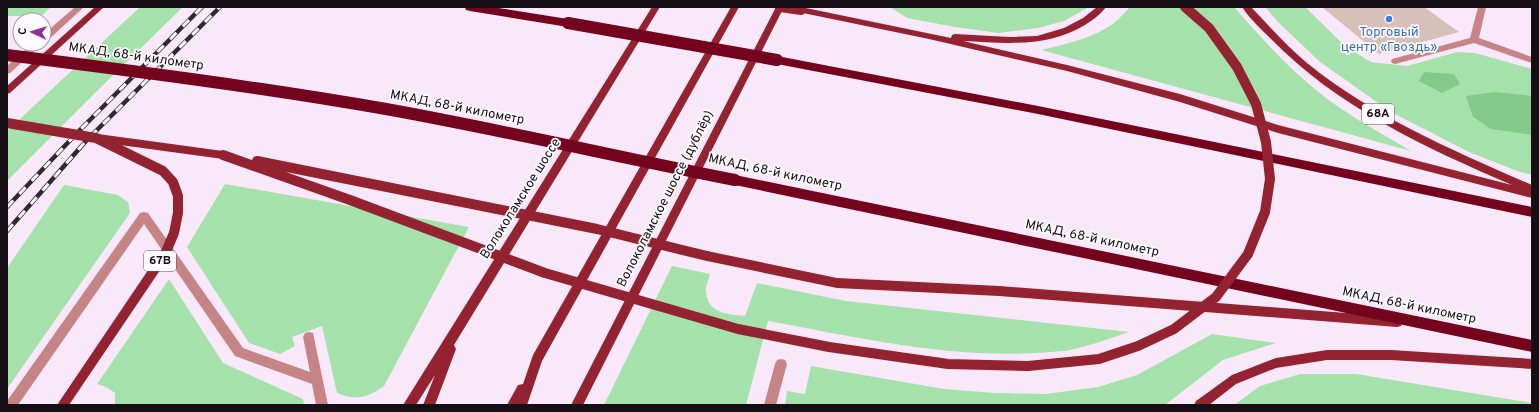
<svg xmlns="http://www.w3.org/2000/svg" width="1539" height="412" viewBox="0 0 1539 412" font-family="Overpass,sans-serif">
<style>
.green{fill:#a5e2ab}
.forest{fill:#82c98a}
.building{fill:#d7c0b8}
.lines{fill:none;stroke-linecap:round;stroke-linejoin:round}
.minor{fill:#c58586;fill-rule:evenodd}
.major{fill:#942332;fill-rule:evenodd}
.highway{fill:#74031d;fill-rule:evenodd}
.rail-casing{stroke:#302930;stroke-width:4.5}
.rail{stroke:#fdfafd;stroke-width:3;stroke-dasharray:9;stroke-linecap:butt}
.major-bridge{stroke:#942332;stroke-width:10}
.highway-bridge{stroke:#74031d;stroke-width:12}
.shop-dot{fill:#3f7fe0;stroke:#fdfafd;stroke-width:1.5}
.labels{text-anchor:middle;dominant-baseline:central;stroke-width:3.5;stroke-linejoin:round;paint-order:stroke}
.shield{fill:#fdfafd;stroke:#5b565b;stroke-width:1}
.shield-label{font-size:12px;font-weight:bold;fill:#150f15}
.shop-label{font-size:13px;fill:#366cbe;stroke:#fdfafd}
.street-label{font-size:13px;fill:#150f15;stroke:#fdfafd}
</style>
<rect width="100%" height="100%" fill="#f9e8f9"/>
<path class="green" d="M7,7H51L41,16H7Z
M140,7H183L100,88L7,181V131Z
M890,7H1089L1064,21L1038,28L998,33L955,27L907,18Z
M1130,7H1234C1264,41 1295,76 1333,103C1358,121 1384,135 1411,151L1041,50C1063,45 1096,37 1114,23C1120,18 1125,12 1130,7Z
M1265,7H1305L1346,47L1371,62L1407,66L1457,52L1475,53L1532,69V175L1517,171L1469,152L1391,112L1320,62L1278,22Z
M225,184L469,227L384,386C367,398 356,401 337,393L322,326L292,337L295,346L280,354L249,343L187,247Z
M64,185L118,195L128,202L130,213L7,389V268Z
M672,266L710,274C709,279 705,287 706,292C708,314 728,314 745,316L757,283L846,301L1129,332C1108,339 1087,347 1065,351C1055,352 1045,352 1035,353C945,358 856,337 768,321L746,405H604Z
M169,279L223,363L303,399L304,405H115V393L106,387L97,384Z
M1212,334L1276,343L1223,360L1165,405H785L787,391L805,394L811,366L944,389L995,393L1046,394L1098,387L1137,375Z
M1300,374H1356L1532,403V405H1234L1260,386Z"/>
<path class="forest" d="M1424,72L1454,74L1460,84L1442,93L1419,81Z
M1495,92L1532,96V135L1491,129L1473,117L1466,96Z"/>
<path class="building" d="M1322,7H1424L1459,32L1379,54Z"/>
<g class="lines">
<path class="minor" d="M75,7H84L47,41L44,42V34Z
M1478,7H1486L1479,38L1532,57V63L1474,43L1395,64L1392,63L1391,61L1392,59L1470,38Z
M32,44H42L10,73L7,74V66Z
M144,212L148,213L243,348L310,372L303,337L305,333L309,332L313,333L328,405H316L312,384L235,356L144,224L18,405H7V401L140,213Z
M781,359L785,360L787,364L776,405H764L775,364L777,360Z"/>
<path class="major" d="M95,7H104L10,93L7,94V86Z
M652,7H660L454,345L456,349L435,405H423L435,375L416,405H403Z
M731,7H739L542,361L527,405H507L518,385L523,384L533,355Z
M776,7H784L583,405H571Z
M801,7L951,38L952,35L955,34L1009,37L1037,36L1064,28L1083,18L1097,7H1106C1101,14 1093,20 1085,25C1047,48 1005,43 963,41L1067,65L1180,94L1278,125L1512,185C1426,148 1337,107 1270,38C1261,29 1249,18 1242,7H1251C1269,26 1287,46 1307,63C1374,117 1454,151 1532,185V198L1278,133L1180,102L1067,71L929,39L798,12L797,10Z
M98,134L223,151L226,152L228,155L226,158L223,159L98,142L95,141L93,138L95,135Z
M707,251L837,278L999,286L1397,317L1401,318L1402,322L1401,326L1397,327L999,296L837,288L707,261L703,259L702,256L703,253Z
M1327,350H1391L1532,359V369L1391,360H1327L1276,368L1236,384L1209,405H1194L1196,401L1232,375L1276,358Z"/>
<path class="highway" d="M465,7H492L568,19L572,20L573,23L572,26L568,27L470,11L466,10Z
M777,56L1038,106L1532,207V217L1038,114L777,64L773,63L772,60L773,57Z
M735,175L1532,340V352L735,185L731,183L729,180L731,177Z"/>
<defs>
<path id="rail" d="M7,207L77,133L202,7
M7,231L86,141L220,7"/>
</defs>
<use href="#rail" class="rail-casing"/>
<use href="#rail" class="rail"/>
<path class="major-bridge" d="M780,7L801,10
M7,123L96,138L163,171L173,182L178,196V213L174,233L165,254L63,405
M223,155L350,200L545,273L738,329L829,347L948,364L1028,366L1099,359L1138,346L1174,329L1216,297L1248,254L1265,212L1270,179L1266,142L1256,104L1237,67L1209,28L1185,7
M257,161L597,229L707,256"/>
<path class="highway-bridge" d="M568,23L777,60
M7,55C134,71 260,87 386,109C503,130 618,157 735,180"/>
</g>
<circle class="shop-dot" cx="1389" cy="19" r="4"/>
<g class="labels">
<g class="shield">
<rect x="1362" y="104" width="32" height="20" rx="3"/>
<rect x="144" y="251" width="32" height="20" rx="3"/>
</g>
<g class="shield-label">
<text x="1378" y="114">68A</text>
<text x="160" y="261">67B</text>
</g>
<g class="shop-label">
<text x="1389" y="33">Торговый<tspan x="1389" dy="15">центр «Гвоздь»</tspan></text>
</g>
<g class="street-label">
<text transform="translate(136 57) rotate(8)">МКАД, 68-й километр</text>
<text transform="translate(457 108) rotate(11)">МКАД, 68-й километр</text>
<text transform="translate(775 173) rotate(12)">МКАД, 68-й километр</text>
<text transform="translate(521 199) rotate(-58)">Волоколамское шоссе</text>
<text transform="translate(666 199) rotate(-63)">Волоколамское шоссе (дублёр)</text>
<text transform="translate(1092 239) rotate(12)">МКАД, 68-й километр</text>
<text transform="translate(1409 306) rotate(12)">МКАД, 68-й километр</text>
</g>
</g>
<rect width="1539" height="412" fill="none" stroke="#150f15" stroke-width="16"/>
<g transform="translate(32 32) rotate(274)"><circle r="19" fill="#fdfafd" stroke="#a09ca0"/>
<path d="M0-3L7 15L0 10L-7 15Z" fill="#8e2f98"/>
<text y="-6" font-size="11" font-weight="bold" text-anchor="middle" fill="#150f15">С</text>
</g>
</svg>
